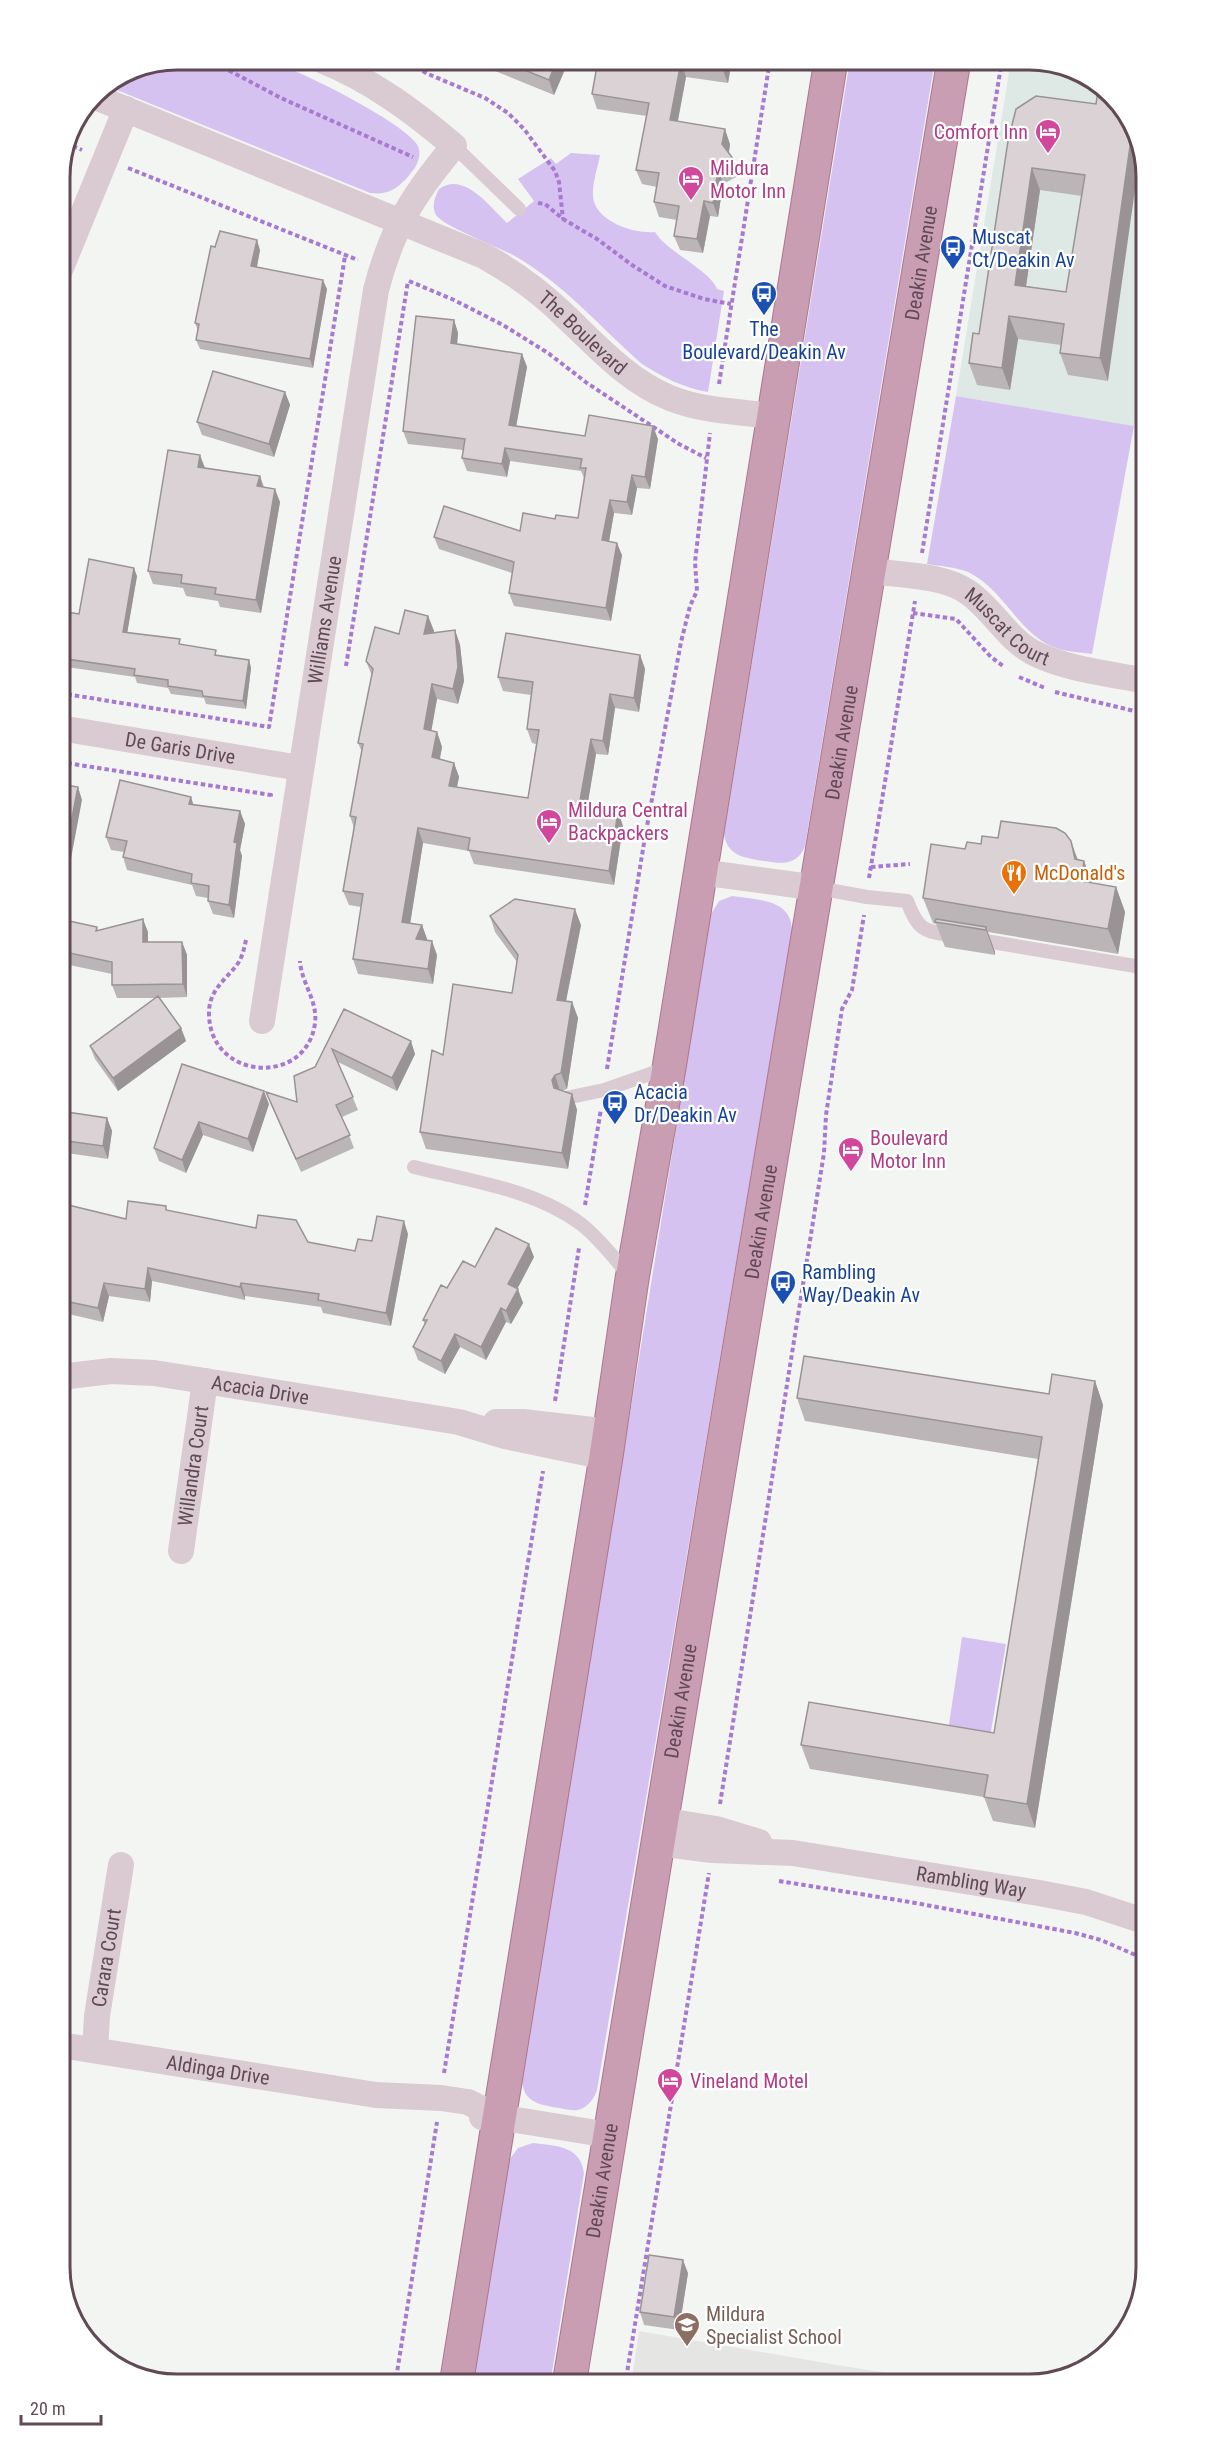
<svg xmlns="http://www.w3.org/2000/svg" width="1207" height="2445" viewBox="0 0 1207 2445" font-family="'Roboto Condensed',sans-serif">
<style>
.commercial{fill:#dee8e5}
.education{fill:#e5e6e4}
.green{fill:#d6c2f1}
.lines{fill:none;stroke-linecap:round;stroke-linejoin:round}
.trunk-casing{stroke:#ad758f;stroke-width:35}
.path{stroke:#a879d1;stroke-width:4;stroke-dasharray:4.5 3;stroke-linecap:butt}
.service{stroke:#dacad1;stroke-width:14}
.minor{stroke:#dacad1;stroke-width:26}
.trunk{stroke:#c99eb2;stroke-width:33}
.wall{fill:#bbb5b7;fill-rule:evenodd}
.shaded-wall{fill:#999395}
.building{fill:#dad2d5;stroke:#999395;stroke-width:1.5;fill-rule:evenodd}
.labels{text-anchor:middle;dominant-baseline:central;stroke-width:4.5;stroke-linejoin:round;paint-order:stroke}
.hotel-label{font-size:20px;fill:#b23c85;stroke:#fff;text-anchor:start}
.transit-label{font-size:20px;fill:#164399;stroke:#fff;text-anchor:start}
.street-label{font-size:20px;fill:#614a55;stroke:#fff}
.food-label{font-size:20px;fill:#c56008;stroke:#fff;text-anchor:start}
.education-label{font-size:20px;fill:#785e54;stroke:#fff;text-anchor:start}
.rim{fill:none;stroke:#614a55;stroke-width:3}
</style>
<rect width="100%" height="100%" fill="#f3f5f3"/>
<path class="commercial" d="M1011,60H1038L1101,84L1138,133L1147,177V349L1134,426L956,396Z"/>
<path class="education" d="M639,2331L837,2365L964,2385H631Z"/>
<path class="green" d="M177,60C197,60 217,60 236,60C245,60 255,59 264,60C289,64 408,124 418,146C423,159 414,170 406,179C395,190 387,195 370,193L107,86L133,69Z
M850,60H935L805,846C802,854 797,860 788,862C781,864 772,862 764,861C745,858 727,856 724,834Z
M571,153L600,155C598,168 590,188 594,202C601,223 635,234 655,232C667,252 710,270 717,289L724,291L708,392C684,388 662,377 642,364C600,327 562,282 513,255C498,247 443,226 436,215C431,206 435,197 439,189C464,171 490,207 507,223L534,201L518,179L551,158L556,164Z
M956,396L1134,426L1092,654C1079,652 1064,652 1051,646C1017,630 1002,588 968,572C955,567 940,566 927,564Z
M732,896C756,900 791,898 792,930L597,2090C594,2099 588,2107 578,2110C572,2111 565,2109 559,2108C541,2105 523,2103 522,2080L711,914L719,901Z
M962,1637L1006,1644L990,1737L948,1731Z
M533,2143C556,2146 580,2145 584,2173L550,2385H473L509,2160L518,2148Z"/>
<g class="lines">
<defs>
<g id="trunk">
<path d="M456,2385L606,1457L632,1279L669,1068L831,60"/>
<path id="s10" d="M569,2385C692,1609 829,836 954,60"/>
</g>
</defs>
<use href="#trunk" class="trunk-casing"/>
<path class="path" d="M209,60L281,98L413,157
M403,60L428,74L485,98L508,113L524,129L555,171L559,182L563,219
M66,143L82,150
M128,168L358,260
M538,203L545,204L563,219L597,239L632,265L665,286L704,299L731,304
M409,281L454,300L503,325L548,353L587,383L679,444L706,458
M719,384L770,60
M922,553L1002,60
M913,613L956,619L991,657L1003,666
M346,666L408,281
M1019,677L1045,688
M1055,692L1147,714
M60,693L269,727L345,256
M60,762L271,795L270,797
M871,867L910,864
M869,878L915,601
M246,940C244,949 242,959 236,966C224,981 209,991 209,1013C209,1081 307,1087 315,1023C318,1001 301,982 300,961
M607,1069L645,837L681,642L690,606L697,591L695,562L710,433
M585,1205L601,1109
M555,1401L579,1248
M720,1804L824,1153L826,1115L842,1009L852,990L864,915
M779,1881L910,1902L1075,1933L1101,1940L1147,1960
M444,2073L543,1471
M395,2385L437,2122
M625,2385L709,1873"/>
<path class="service" d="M454,146L519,209
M818,888L867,897L907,901C919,932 924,931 956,936
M974,939L1147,968
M566,1098L604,1090L667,1068
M414,1167C470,1181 534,1189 581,1224C599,1238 614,1258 629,1275"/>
<g class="minor">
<path id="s1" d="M93,96L484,256C513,272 538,290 562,313C595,344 626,380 670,398C702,411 740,412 774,416"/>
<path d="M60,270L126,109"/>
<path id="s2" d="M871,571C900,575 945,575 969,593C992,609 1007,638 1032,652C1064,669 1111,674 1147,681"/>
<path id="s3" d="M60,728L300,768"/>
<path d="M700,872L818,888"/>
<path id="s4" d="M262,1021L376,290C392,228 413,195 454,146C413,111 371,80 321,60"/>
<path id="s5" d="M60,1377L111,1371L154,1373L205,1381L459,1422L505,1436L606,1457"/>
<path d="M496,1422H523L610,1432"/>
<path id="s6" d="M181,1551L205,1381"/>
<path d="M661,1820L716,1829L759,1842"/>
<path id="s7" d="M658,1843L712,1850L793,1853L1039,1893L1086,1902L1147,1922"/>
<path id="s8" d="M60,2045L376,2095L441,2098L468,2102L498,2117"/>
<path id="s9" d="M95,2050L97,2016L121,1865"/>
<path d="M482,2117H498L609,2135"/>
</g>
<use href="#trunk" class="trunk"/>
</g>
<path class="wall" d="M468,60H569L554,95Z
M598,60H732L728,83L686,77L678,121L730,144L729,152L734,160L740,175L723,184L718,217L710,216L703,253L680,250L674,236L677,220L659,217L654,202L657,187L642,184L636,170L647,116L597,109L592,94Z
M1032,60H1038L1062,70L1034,65Z
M1096,104L1108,381L1068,375L1060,353L1061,345L1018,339L1010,390L977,385L969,363L979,334L1008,141ZM1040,190L1082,196L1066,292L1026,286Z
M215,247L260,250L257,267L327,289L313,368L200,349L196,340L198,331L195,323Z
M454,320L458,333L457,344L522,354L527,367L516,426L585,436L658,439L650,489L637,488L632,515L614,513L609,541L622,555L611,621L514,606L509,593L512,573L439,549L434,537L520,531L555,519L578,518L584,478L581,471L510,461L507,477L467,471L462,458L463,450L408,444L403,431Z
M285,392L290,405L274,457L202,435L197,422Z
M205,468L260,476L264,487L280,502L261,613L220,607L218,601L186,596L183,588L153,584L148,571Z
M137,576L127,632L182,645L217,656L249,660L251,668L246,709L206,704L204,698L171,694L168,688L137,683L135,677L60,666V611L79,614Z
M428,616L434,631L433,633L455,630L460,645L464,681L458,704L437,699L431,731L437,732L442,747L440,759L454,763L459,777L457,787L528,798L536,744L532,743L527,729L531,695L503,691L498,677L640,655L645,669L639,712L615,708L608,755L596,754L587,807L623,826L614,885L474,864L469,851L423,843L410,923L422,925L427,939V940L437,955L433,984L358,974L353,959L361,907L349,905L343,891L354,828L350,816L362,752L358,743L372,676L366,661L399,634Z
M191,797L193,805L240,811L245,824L240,850L242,856L234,918L213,914L208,901V898L196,896L192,885L127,870L123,857L124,852L111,850L106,837Z
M998,838L1084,861L1092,883L1116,887L1125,912L1118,954L988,932L995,952V955L945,947L936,924L933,923L923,898L965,849Z
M490,916L581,925L566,1001L572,1002L578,1018L567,1089L561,1091L572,1094L577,1110L568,1169L426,1149L420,1132L443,1055L512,993L517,962L495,932Z
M60,919L97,927L98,931L148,932V942H182L187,955V997L159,998L181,1028L186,1041L118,1091L95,1059L90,1046L156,998H117L112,985V974L60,963Z
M344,1009L415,1054L397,1091L338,1062L358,1110L342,1117L354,1148L301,1172L271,1105L266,1092L297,1102Z
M182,1064L269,1104L253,1152L203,1135L186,1173L159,1161L154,1148Z
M60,1111L107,1118L112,1131L108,1159L60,1152Z
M60,1203L126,1219L168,1211L308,1242L355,1251L372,1241L408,1234L391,1326L323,1313L321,1307L245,1296V1300L152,1281L150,1302L109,1296L103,1322L60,1312Z
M534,1257L517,1289L523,1303L511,1324L506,1322L486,1360L460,1347L445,1374L418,1360L413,1347L425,1325L423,1320L447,1288L475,1267Z
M1095,1381L1103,1405L1035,1828L993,1821L984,1797L810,1769L801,1745L994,1733L1038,1459L805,1421L797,1398L1049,1394Z
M688,2273L679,2330L644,2325L640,2312Z"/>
<path class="shaded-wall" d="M557,60H569L554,95L549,80Z
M724,60H732L728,83L722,68Z
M681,62L686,77L675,135L670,120Z
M1133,125L1138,133L1141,147L1108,381L1100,358Z
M725,129L730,144L728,158L722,144Z
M1032,168L1040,190L1023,307L1015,285Z
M718,169L723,184L718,217L713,203Z
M704,201L710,216L703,253L697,239Z
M257,240L260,250L255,276L251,266Z
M323,280L327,289L313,368L310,359Z
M1009,316L1018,339L1010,390L1002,368Z
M454,320L458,333L456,356L451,343Z
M522,354L527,367L514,438L509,425Z
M285,392L290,405L274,457L269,444Z
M653,426L658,439L650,489L645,477Z
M505,448L510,461L507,477L502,464Z
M200,455L205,468L198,467Z
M632,475L637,488L632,515L627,502Z
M260,476L264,490L257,486Z
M275,489L280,502L261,613L256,600Z
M610,500L614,513L607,553L602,540Z
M617,543L622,555L611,621L606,608Z
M134,568L137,576L126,640L123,632Z
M428,616L434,631L429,648L424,634Z
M455,630L460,645L464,681L458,704L453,689Z
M640,655L645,669L639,712L634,698Z
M249,660L251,668L246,709L243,701Z
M432,684L437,699L429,744L424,729Z
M610,694L615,708L608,755L603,741Z
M437,732L442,747L437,772L432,757Z
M591,739L596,754L585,820L579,806Z
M454,763L459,777L454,801L449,786Z
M78,787L82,800L60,917V879Z
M191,797L195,810L189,804Z
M240,811L245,824L240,850L242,856L234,918L229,905L234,842Z
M618,811L623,826L614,885L609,871Z
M418,828L423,843L408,937L402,922Z
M1071,841L1080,866L1084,861L1093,886L1081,881Z
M1116,887L1125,912L1118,954L1108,929Z
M575,909L581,925L563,1016L557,1000Z
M143,919L148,932V955L143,942Z
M422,925L427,939L421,953L416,939Z
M986,927L995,952V955L986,930Z
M432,941L437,955L433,984L428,969Z
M182,942L187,955V997L183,984Z
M572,1002L578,1018L567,1089L561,1073Z
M181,1028L186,1041L118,1091L113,1078Z
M62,1039L66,1052L62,1078L60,1073V1048Z
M411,1041L415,1054L397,1091L392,1078Z
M555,1075L560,1091V1104L552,1080Z
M264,1091L269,1104L253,1152L248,1139Z
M572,1094L577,1110L568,1169L562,1153Z
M107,1118L112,1131L108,1159L103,1146Z
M199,1122L203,1135L186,1173L182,1160Z
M404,1221L408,1234L391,1326L386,1313Z
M529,1244L534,1257L513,1297L508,1284Z
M148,1268L152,1281L150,1302L145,1289Z
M104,1283L109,1296L103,1322L98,1308Z
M241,1283L245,1296V1300L240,1287Z
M518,1289L523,1303L511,1324L506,1311Z
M501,1308L506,1322L486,1360L481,1347Z
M455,1334L460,1347L445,1374L441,1361Z
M1095,1381L1103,1405L1035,1828L1027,1804Z
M683,2260L688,2273L679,2330L674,2317Z"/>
<path class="building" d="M500,60H557L549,80Z
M598,60H724L722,68L681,62L670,120L725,129L722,144L734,160L718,169L713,203L704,201L697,239L674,236L679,206L654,202L659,173L636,170L649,103L592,94Z
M1099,83L1101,84L1133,125L1100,358L1060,353L1064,324L1009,316L1002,368L969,363L973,333L979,334L1008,141L1016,109L1036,96L1096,104ZM1032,168L1085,175L1066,292L1015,285Z
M220,231L257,240L251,266L323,280L310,359L196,340L199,324L195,323L211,246L215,247Z
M416,316L454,320L451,343L522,354L509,425L585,436L589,415L653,426L645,477L632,475L627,502L610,500L602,540L617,543L606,608L509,593L514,562L434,537L444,506L520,531L523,513L555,519L556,515L578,518L586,468H580L582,459L505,448L502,464L462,458L465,439L403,431Z
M213,371L285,392L269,444L197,422Z
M168,450L200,455L198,467L260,476L257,486L275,489L256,600L215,594L216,588L181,583L182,575L148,571Z
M89,559L134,568L123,632L180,639L179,644L216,650L215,655L249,660L243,701L203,696L202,691L168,686V680L134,675L135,669L60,658V611L79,614Z
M405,610L428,616L424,634L455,630L458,667L453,689L432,684L424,729L437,732L432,757L454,763L449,786L528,798L539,730L527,729L533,682L498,677L506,633L640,655L634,698L610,694L603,741L591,739L579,806L618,811L609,871L468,850L470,838L418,828L402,922L422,925L416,939L432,941L428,969L353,959L363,894L343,891L356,817L350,816L363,744L358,743L373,669L366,661L375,627L399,634Z
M120,780L191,797L189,804L240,811L234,842L237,843L229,905L208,901L209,886L191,883L192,874L123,857L127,841L106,837Z
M60,784L78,787L60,879Z
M1001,821L1056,828L1065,833L1071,841L1075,859L1084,861L1081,881L1116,887L1108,929L923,898L931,844L965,849L967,842L981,844L982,836L998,838Z
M515,899L575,909L557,1000L572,1002L561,1073L555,1075L552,1080L554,1088L572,1094L562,1153L420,1132L432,1050L443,1055L453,984L512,993L518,955L490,916Z
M60,919L97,927L96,931L143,919V942H182L183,984L112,985V962L60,951Z
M936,919L986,927V930L935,922Z
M158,996L181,1028L113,1078L90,1046Z
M344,1009L411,1041L392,1078L332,1049L353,1097L336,1105L350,1135L296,1159L266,1092L297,1102L294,1076L315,1067Z
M182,1064L264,1091L248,1139L199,1122L182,1160L154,1148Z
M60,1111L107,1118L103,1146L60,1140Z
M128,1201L166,1206V1210L256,1228L258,1215L296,1220L308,1242L355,1251L358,1239L372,1241L377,1216L404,1221L386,1313L318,1300L319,1294L241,1283L240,1287L148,1268L145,1289L104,1283L98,1308L60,1300V1203L126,1219Z
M496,1228L529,1244L508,1284L518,1289L506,1311L501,1308L481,1347L455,1334L441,1361L413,1347L427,1320H423L441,1285L447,1288L463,1261L475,1267Z
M804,1356L1049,1394L1052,1374L1095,1381L1027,1804L984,1797L988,1775L801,1745L809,1702L994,1733L1042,1437L797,1398Z
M649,2255L683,2260L674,2317L640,2312Z"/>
<defs>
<symbol id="hotel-pin" viewBox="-11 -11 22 30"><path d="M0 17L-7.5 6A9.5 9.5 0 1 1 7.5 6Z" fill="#d1479c" stroke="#fff"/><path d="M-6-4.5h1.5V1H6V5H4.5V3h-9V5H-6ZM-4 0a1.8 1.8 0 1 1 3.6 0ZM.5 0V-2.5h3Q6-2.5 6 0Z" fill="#fff"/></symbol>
<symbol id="bus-pin" viewBox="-11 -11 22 30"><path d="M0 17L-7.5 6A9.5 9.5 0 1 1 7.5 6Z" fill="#1a4fb4" stroke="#fff"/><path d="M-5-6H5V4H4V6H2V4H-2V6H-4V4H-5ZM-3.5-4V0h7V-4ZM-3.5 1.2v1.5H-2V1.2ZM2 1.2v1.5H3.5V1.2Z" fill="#fff"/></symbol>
<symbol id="restaurant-pin" viewBox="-11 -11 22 30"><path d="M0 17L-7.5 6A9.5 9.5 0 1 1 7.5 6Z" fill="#e8710a" stroke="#fff"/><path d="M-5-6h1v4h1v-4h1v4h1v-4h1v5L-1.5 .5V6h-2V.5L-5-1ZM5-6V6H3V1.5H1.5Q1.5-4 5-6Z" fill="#fff"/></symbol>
<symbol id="school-pin" viewBox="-11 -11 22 30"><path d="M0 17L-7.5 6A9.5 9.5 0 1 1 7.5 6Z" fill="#8d6e63" stroke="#fff"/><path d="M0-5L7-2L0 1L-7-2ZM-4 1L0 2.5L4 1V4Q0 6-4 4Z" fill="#fff"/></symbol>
</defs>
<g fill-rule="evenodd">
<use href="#hotel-pin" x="1033" y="117" width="30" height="40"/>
<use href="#hotel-pin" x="676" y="164" width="30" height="40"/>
<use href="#bus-pin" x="938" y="233" width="30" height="40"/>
<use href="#bus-pin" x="749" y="279" width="30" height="40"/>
<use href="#hotel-pin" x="534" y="807" width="30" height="40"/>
<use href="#restaurant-pin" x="999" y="858" width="30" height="40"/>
<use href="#bus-pin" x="600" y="1088" width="30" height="40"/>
<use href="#hotel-pin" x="836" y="1135" width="30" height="40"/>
<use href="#bus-pin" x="768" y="1268" width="30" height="40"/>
<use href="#hotel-pin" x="655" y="2066" width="30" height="40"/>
<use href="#school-pin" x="672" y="2310" width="30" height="40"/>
</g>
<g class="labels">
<g class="hotel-label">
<text x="1028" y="132" text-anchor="end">Comfort Inn</text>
<text x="710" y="168">Mildura<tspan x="710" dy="23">Motor Inn</tspan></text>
<text x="568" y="810">Mildura Central<tspan x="568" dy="23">Backpackers</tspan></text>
<text x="870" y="1138">Boulevard<tspan x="870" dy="23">Motor Inn</tspan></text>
<text x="690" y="2081">Vineland Motel</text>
</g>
<g class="transit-label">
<text x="972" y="237">Muscat<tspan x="972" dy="23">Ct/Deakin Av</tspan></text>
<text x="764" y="329" text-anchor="middle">The<tspan x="764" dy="23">Boulevard/Deakin Av</tspan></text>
<text x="634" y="1092">Acacia<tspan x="634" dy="23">Dr/Deakin Av</tspan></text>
<text x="802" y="1272">Rambling<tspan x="802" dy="23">Way/Deakin Av</tspan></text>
</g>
<g class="street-label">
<text stroke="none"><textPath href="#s10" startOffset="2151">Deakin Avenue</textPath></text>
<text stroke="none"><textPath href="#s1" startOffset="548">The Boulevard</textPath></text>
<text stroke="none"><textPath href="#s4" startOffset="406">Williams Avenue</textPath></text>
<text stroke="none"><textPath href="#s2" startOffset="153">Muscat Court</textPath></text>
<text stroke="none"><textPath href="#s10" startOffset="1665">Deakin Avenue</textPath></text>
<text stroke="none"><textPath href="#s3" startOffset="122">De Garis Drive</textPath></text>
<text stroke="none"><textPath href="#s10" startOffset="1179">Deakin Avenue</textPath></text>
<text stroke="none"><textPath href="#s5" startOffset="202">Acacia Drive</textPath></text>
<text stroke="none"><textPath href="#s6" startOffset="86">Willandra Court</textPath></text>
<text stroke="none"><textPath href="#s10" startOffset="693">Deakin Avenue</textPath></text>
<text stroke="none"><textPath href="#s7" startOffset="316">Rambling Way</textPath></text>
<text stroke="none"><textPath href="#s9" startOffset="93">Carara Court</textPath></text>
<text stroke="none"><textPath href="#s8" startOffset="160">Aldinga Drive</textPath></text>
<text stroke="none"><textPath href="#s10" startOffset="207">Deakin Avenue</textPath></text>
</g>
<g class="food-label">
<text x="1034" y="873">McDonald's</text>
</g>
<g class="education-label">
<text x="706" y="2314">Mildura<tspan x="706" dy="23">Specialist School</tspan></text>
</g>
</g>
<path d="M0 0H1207V2445H0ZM177 70H1029A107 107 0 0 1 1136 177V2267A107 107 0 0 1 1029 2374H177A107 107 0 0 1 70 2267V177A107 107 0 0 1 177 70Z" fill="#fff" fill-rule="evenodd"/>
<path class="rim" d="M177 70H1029A107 107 0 0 1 1136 177V2267A107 107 0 0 1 1029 2374H177A107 107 0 0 1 70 2267V177A107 107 0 0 1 177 70Z"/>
<path d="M21 2415v9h80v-9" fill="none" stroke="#614a55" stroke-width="3"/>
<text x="30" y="2415" font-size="18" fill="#614a55" stroke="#ffffff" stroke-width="4.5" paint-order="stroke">20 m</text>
</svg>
